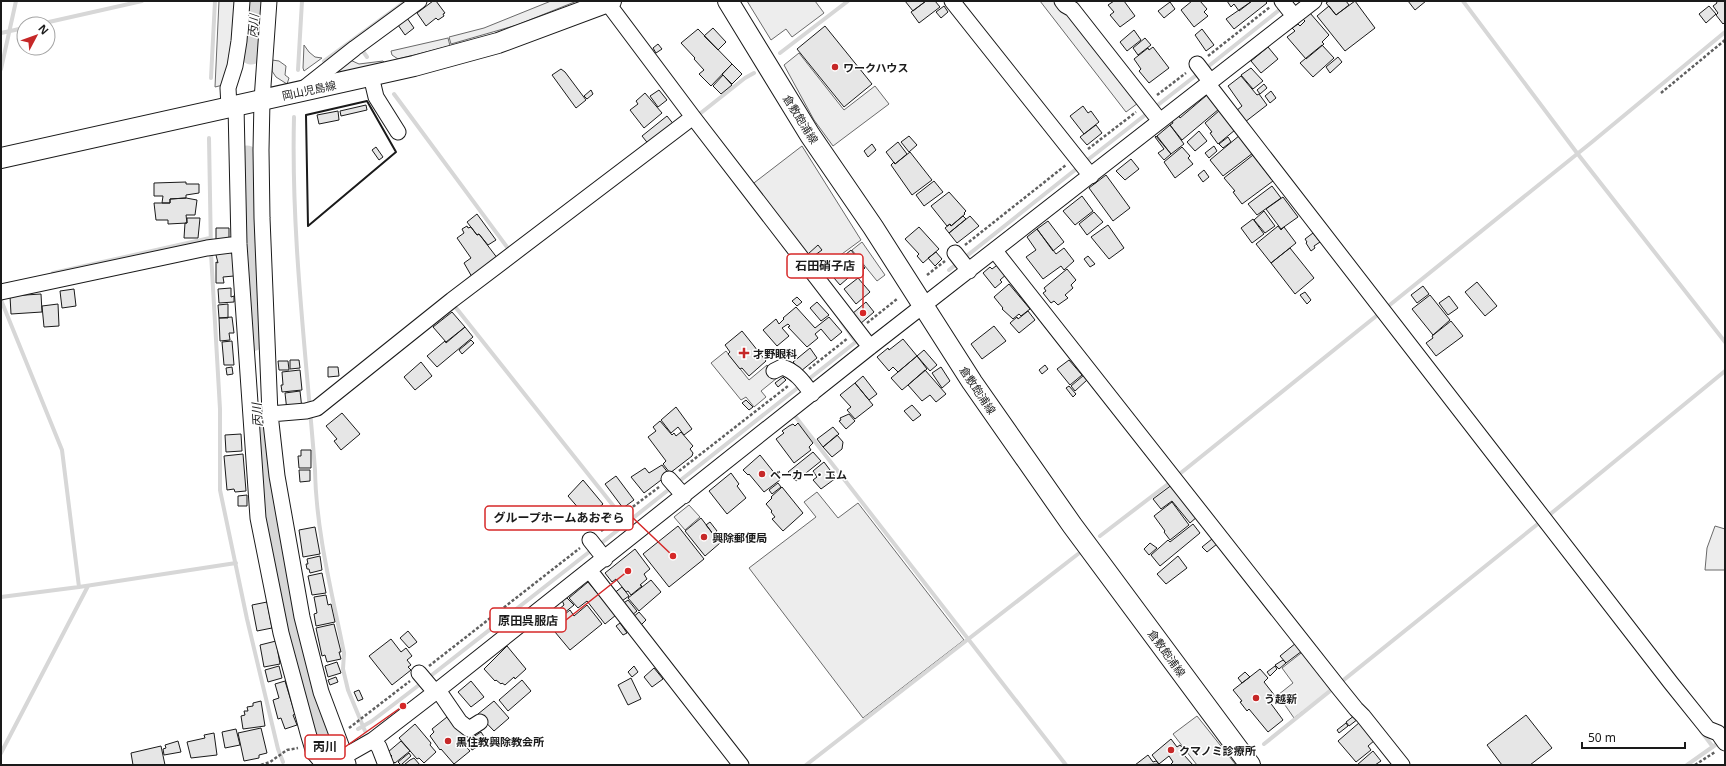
<svg xmlns="http://www.w3.org/2000/svg" width="1726" height="766" viewBox="0 0 1726 766" font-family="'Noto Sans','Noto Sans JP',sans-serif">
<style>
.built{fill:#ededed;stroke:#6a6a6a}
.lines{fill:none;stroke-linecap:round;stroke-linejoin:round}
.stream{stroke:#d7d7d7;stroke-width:4}
.river{stroke:#d7d7d7;stroke-width:25}
.building{fill:#e6e6e6;stroke:#1a1a1a}
.minor-casing{stroke:#1a1a1a;stroke-width:17}
.major-casing{stroke:#1a1a1a;stroke-width:22}
.path{stroke:#5f5f5f;stroke-width:2.5;stroke-dasharray:3 2;stroke-linecap:butt}
.minor{stroke:#fff;stroke-width:15}
.major{stroke:#fff;stroke-width:20}
.wall{stroke:#1a1a1a;stroke-width:2}
.poi-dot{fill:#c62828;stroke:#fff;stroke-width:1.5}
.labels{text-anchor:middle;dominant-baseline:central;stroke-width:3;stroke-linejoin:round;paint-order:stroke}
.poi-label{font-size:11px;font-weight:bold;fill:#1a1a1a;stroke:#fff;text-anchor:start}
.street-label{font-size:11px;fill:#1a1a1a;stroke:#fff}
.water-label{font-size:12px;font-style:italic;fill:#1a1a1a;stroke:#fff}
.leader{fill:none;stroke:#d62828;stroke-width:1.5}
.callout-dot{fill:#d62828;stroke:#fff;stroke-width:1.5}
.callout{fill:#fff;stroke:#d62828;stroke-width:1.5}
.callout-label{font-size:12px;text-anchor:middle;font-weight:bold;fill:#1a1a1a}
</style>
<rect width="100%" height="100%" fill="#fff"/>
<path class="built" d="M219,1H237L232,62L223,85L215,87Z
M551,1H577L517,25L451,44L449,37L484,28Z
M747,1H815L824,13L792,37L786,29L771,40Z
M1040,1H1058L1138,103L1126,112Z
M448,38L450,46L398,59L392,55L391,51Z
M304,45L309,52L315,57L322,58L304,71L303,68Z
M799,53L844,110L875,86L889,104L833,146L814,120L784,65Z
M348,59L359,64L383,61L385,63L326,75Z
M272,60L279,61L286,66L285,75L289,78L287,84L276,77L272,71Z
M802,146L861,240L816,273L750,186Z
M862,242L885,275L877,281L852,250Z
M726,351L749,380L767,365L777,378L761,391L766,397L754,407L746,397L741,400L711,363Z
M817,492L838,518L858,503L964,640L863,718L749,568L816,517L804,502Z
M689,505L700,517L685,530L674,517Z
M1715,526L1725,529V570H1705L1707,548Z
M1305,650L1335,687L1294,718L1278,695L1293,683L1282,668Z
M1197,716L1236,765H1197L1173,734Z"/>
<g class="lines">
<path class="stream" d="M1463,1L1577,153L1725,342
M40,24L142,1
M1,33L24,28
M360,47L367,57
M780,53L848,1
M324,61L406,1
M1,69L16,1
M1205,69L1283,7
M298,70L302,1
M211,78L215,1
M394,94L510,251
M1154,108L1199,73
M697,116L745,78L754,73
M294,117C291,235 306,352 315,470C316,531 332,593 344,653L343,669L348,690L365,731
M209,138L211,253L220,409V490L247,619L278,749L283,762
M1085,162L1149,112
M949,270L1080,166
M53,273L210,238
M1,300L62,450L79,587
M453,304L627,523
M1386,308L1592,142L1725,32
M841,321L856,342
M795,416L1066,765
M1177,476L1380,313
M677,483L857,341
M1548,516L1725,371
M1100,536L1172,481
M599,545L672,487
M1,597L79,587L236,563
M428,678L593,549
M358,729L372,721L423,682
M1701,731L1713,747
M1264,744L1539,523L1542,527
M1,753L88,586
M806,765L1078,554
M1687,765L1721,741"/>
<path class="river" d="M251,52L255,1
M247,158L248,243L252,339
M257,433C261,466 267,499 273,533C285,602 300,670 320,738"/>
</g>
<path class="building" d="M433,1H436L445,13L443,14L444,16L438,20L436,18L426,26L417,13Z
M905,1H926L913,11Z
M926,1H935L940,7L919,23L911,12Z
M1114,1H1124L1135,16L1120,27L1110,15L1114,12L1108,5Z
M1192,1H1200L1207,9L1204,12L1208,16L1194,27L1181,10Z
M1227,1H1252L1239,11L1234,4L1231,7Z
M1252,1H1265L1267,3L1234,29L1226,19Z
M1329,1H1346L1349,5L1336,15L1326,3Z
M1355,1L1375,28L1345,51L1317,16L1329,6L1336,15Z
M1408,1H1426L1415,10Z
M1716,1H1725V22L1723,24L1716,15L1718,13L1713,6L1717,3Z
M1170,2L1175,9L1164,18L1158,11Z
M944,6L948,12L941,18L936,12Z
M1709,6L1716,14L1706,23L1699,14Z
M1310,13L1329,35L1322,42L1324,44L1306,59L1287,37L1295,31L1292,28L1298,24L1300,26L1305,21L1303,19Z
M407,18L414,28L405,35L398,25Z
M825,26L872,84L844,107L797,49Z
M713,28L726,42L718,50L704,36Z
M698,29L732,64L711,86L699,74L704,70L694,59L695,58L681,43Z
M1202,29L1214,45L1206,51L1195,35Z
M1134,30L1141,40L1127,51L1120,42Z
M1145,38L1151,45L1138,55L1133,48Z
M658,44L662,49L656,53L653,48Z
M1322,45L1334,58L1313,77L1300,63Z
M1153,47L1169,68L1149,83L1139,71L1141,69L1134,59L1148,48L1149,50Z
M1268,47L1278,59L1261,73L1251,61Z
M1338,57L1342,62L1330,73L1326,67Z
M732,64L742,74L732,84L722,74Z
M1251,68L1263,81L1253,89L1241,75Z
M561,69L565,72L586,100L576,108L552,75Z
M723,75L732,85L721,94L713,86Z
M1241,76L1257,95L1259,94L1267,105L1245,122L1236,111L1242,106L1228,86Z
M1264,84L1267,88L1260,94L1257,90Z
M591,90L593,94L587,99L584,96Z
M659,90L667,100L658,107L650,96Z
M1271,91L1276,98L1270,103L1265,96Z
M645,93L662,113L644,128L630,110L638,104L636,101Z
M1207,95L1219,109L1182,140L1170,125L1173,123L1172,121L1179,116L1180,118Z
M366,105L367,110L341,116L340,111Z
M1083,106L1088,113L1091,111L1099,122L1084,134L1070,116Z
M1220,110L1235,130L1218,144L1210,133L1212,132L1205,123Z
M338,111L339,120L319,124L317,115Z
M667,116L675,126L650,146L642,136Z
M1096,125L1102,133L1087,145L1080,137Z
M1170,125L1184,144L1171,154L1157,136Z
M1199,131L1207,141L1195,151L1187,142Z
M1240,135L1253,153L1223,176L1210,160Z
M909,136L917,145L909,152L901,142Z
M1156,136L1171,154L1164,160L1158,153L1164,149L1155,137Z
M1228,137L1231,142L1223,148L1219,144Z
M898,142L907,154L895,164L886,152Z
M872,144L876,150L868,157L864,151Z
M1214,146L1217,151L1209,158L1205,153Z
M376,147L383,157L379,160L372,150Z
M1182,147L1190,156L1188,158L1193,164L1175,178L1164,162Z
M910,152L932,180L912,195L891,165L894,162L895,164Z
M1253,155L1273,181L1242,204L1233,192L1235,191L1224,178Z
M1131,159L1139,169L1125,180L1116,171Z
M1204,170L1209,177L1203,182L1198,175Z
M1106,175L1130,208L1113,221L1089,188Z
M934,181L943,192L924,206L916,195Z
M186,182V184H199V193L186,195V198L170,199V203H162L163,196H154V183Z
M1272,186L1281,198L1257,215L1248,204Z
M949,192L966,211L964,213L965,214L951,226L950,224L947,226L931,206Z
M1082,196L1093,211L1075,225L1063,211Z
M1283,197L1298,217L1281,229L1266,209Z
M186,198L197,200L195,215H186L187,223L168,224V220H156L154,203H170V199Z
M1264,211L1275,226L1265,233L1254,220Z
M1094,212L1103,222L1087,235L1079,224Z
M477,214L496,240L488,245L479,234L477,235L467,222Z
M963,216L966,219L949,233L945,228L950,224L951,226Z
M970,216L979,226L957,243L949,233Z
M187,218H200L198,238H184L185,223H187Z
M1253,219L1264,234L1252,243L1241,228Z
M1048,221L1064,242L1053,251L1037,229Z
M1108,225L1124,248L1109,259L1091,237Z
M467,226L468,228L471,227L477,235L479,234L498,259L472,277L464,263L471,258L457,238L464,233L462,229Z
M1278,226L1281,230L1284,227L1296,243L1271,263L1256,244Z
M919,227L939,249L923,263L917,256L919,254L905,239Z
M216,228H229V239L216,240Z
M1037,229L1056,254L1064,248L1074,261L1064,270L1061,266L1043,279L1026,257L1036,250L1027,237Z
M1313,233L1320,242L1314,246L1315,248L1311,251L1306,243L1307,242L1305,239Z
M818,245L822,250L811,258L808,254Z
M1290,248L1314,278L1295,294L1271,263Z
M233,250L234,276L223,277L224,283H216V262L218,263L215,251Z
M851,250L865,268L858,274L856,271L840,285L828,271L846,257L845,255Z
M936,252L942,259L935,266L928,258Z
M1088,256L1095,264L1090,267L1084,259Z
M1000,263L1008,273L1000,280L1002,282L995,288L983,273L990,267L992,269Z
M1067,269L1076,280L1071,285L1073,288L1065,295L1068,298L1058,305L1054,301L1051,303L1043,293L1046,291L1044,288Z
M858,278L870,292L856,304L844,289Z
M1477,282L1497,306L1485,316L1465,292Z
M1009,284L1030,309L1021,316L1019,314L1013,319L1002,309L1003,308L994,297Z
M1423,286L1429,294L1417,303L1411,295Z
M231,288V297L234,296V302L219,303L218,289Z
M74,289L76,306L62,308L60,291Z
M1305,292L1311,300L1307,304L1300,295Z
M41,294L42,312L11,314L10,296Z
M1430,295L1450,320L1433,335L1412,309Z
M1449,296L1458,308L1448,315L1439,303Z
M797,297L802,302L797,306L792,301Z
M817,302L829,315L821,321L810,308Z
M866,302L874,312L860,324L852,314Z
M58,304L59,326L44,327L42,306Z
M228,304V318H219L218,305Z
M796,307L815,328L829,317L842,332L831,341L821,329L815,334L818,338L807,347L788,327L790,326L788,324L782,328L789,336L777,346L763,330L776,319L779,324L784,319L783,318Z
M1028,311L1035,320L1019,333L1010,323L1017,317L1018,319Z
M452,312L465,327L446,342L433,327Z
M232,317L234,333H229L230,340L220,341L219,318Z
M1451,321L1463,336L1436,356L1426,343L1433,338L1432,336Z
M994,326L1006,341L982,359L971,344Z
M465,327L473,337L437,367L427,356L445,341L446,343Z
M742,331L766,361L749,376L742,368L740,369L728,354L730,352L725,345Z
M903,339L917,356L898,372L893,367L889,371L877,357L888,348L889,350Z
M471,340L474,343L462,354L459,350Z
M232,341L234,365H224L222,342Z
M810,348L817,358L801,371L793,362Z
M924,350L937,365L930,371L917,356Z
M917,356L927,369L902,390L891,378Z
M290,360H299L300,368L290,369Z
M1069,360L1082,375L1070,385L1057,369Z
M278,361H288L289,370H279Z
M421,362L432,376L415,390L404,377Z
M1045,365L1048,369L1042,374L1039,370Z
M232,367L233,374L227,375L226,368Z
M328,367H338L339,376L328,377Z
M941,367L950,381L942,388L932,373Z
M300,370L302,390L282,392L281,385H283L282,372Z
M925,370L946,394L936,402L930,395L922,401L908,385Z
M1084,375L1087,380L1075,391L1071,386Z
M863,376L877,394L869,400L855,383Z
M783,377L786,380L778,387L775,383Z
M855,383L873,405L855,419L847,410L851,407L840,395Z
M1069,386L1076,394L1073,397L1066,388Z
M300,391L302,409L287,411L285,393Z
M746,400L753,407L749,410L742,403Z
M912,405L921,415L913,421L904,411Z
M676,407L692,429L684,435L678,427L671,433L661,420Z
M342,413L360,434L341,450L334,441L337,439L326,426Z
M849,414L855,421L846,429L839,421L841,420L840,418Z
M660,421L672,435L674,433L676,436L681,432L693,446L690,449L693,453L692,456L670,473L663,464L666,461L648,437L656,431L653,427Z
M798,423L813,443L809,447L811,450L794,463L776,439L784,433L782,431L789,426L793,424L795,426Z
M833,427L839,434L823,447L817,439Z
M241,434L242,451L226,452L225,435Z
M837,435L843,442L842,449L832,457L823,447Z
M301,450H311V468H299L298,456H301Z
M813,452L821,461L796,481L788,472Z
M243,454L246,491L235,492L234,489L227,490L224,456Z
M760,455L780,480L764,492L749,474L748,475L743,470Z
M824,462L836,478L821,489L813,480L817,477L813,471Z
M662,465L669,474L644,493L631,477L645,468L649,473Z
M299,470H310V481L300,482Z
M731,473L739,484L737,486L746,498L727,514L709,491Z
M616,476L634,500L623,508L605,484Z
M583,480L603,504L587,518L568,496Z
M778,483L781,487L772,494L769,490Z
M1173,484L1198,516L1190,523L1172,501L1161,509L1153,499Z
M782,487L803,513L783,531L772,519L775,517L771,512L772,511L766,504L772,498L771,497Z
M247,495V506H238V496Z
M1172,502L1189,525L1170,540L1164,532L1165,531L1154,516Z
M701,518L720,543L705,556L685,531Z
M710,522L717,531L713,534L706,525Z
M1193,524L1200,533L1160,566L1151,555L1168,540L1170,542Z
M678,526L704,559L669,587L643,554Z
M315,527L320,554L303,557L299,530Z
M1212,539L1217,544L1207,552L1202,547Z
M1150,543L1157,548L1149,555L1144,549Z
M635,549L650,569L644,574L647,579L640,585L642,586L631,595L628,591L626,592L616,579L612,582L605,573Z
M320,556L322,570L310,573L309,569H307L306,564H308L307,559Z
M1178,556L1187,568L1166,584L1157,574Z
M322,573L326,593L312,595L308,576Z
M651,580L661,592L639,611L628,598Z
M588,582L616,615L605,624L587,601L578,608L569,598Z
M622,587L629,596L619,603L613,594Z
M326,595L328,605L331,604L335,622L316,626L314,614L317,613L314,597Z
M566,597L574,605L549,625L547,619L564,605L562,600Z
M628,600L637,611L631,616L621,605Z
M267,602L272,628L257,631L252,605Z
M587,605L602,624L570,650L550,626L570,610L574,616Z
M639,612L646,620L639,627L632,618Z
M620,623L627,633L623,635L616,626Z
M334,624L341,652H339L341,659L327,662L325,655L322,656L316,628Z
M408,631L417,642L409,648L400,638Z
M391,639L401,652L406,648L412,656L407,660L411,665L408,667L411,670L392,685L369,656Z
M276,641L280,664L264,667L260,645Z
M1296,643L1302,651L1286,663L1280,656Z
M507,646L526,669L515,679L514,677L505,685L502,683L501,684L496,680L495,681L484,669Z
M1283,660L1286,663L1279,669L1275,665Z
M337,662L341,673L328,677L325,666Z
M279,666L282,678L268,682L265,670Z
M634,666L638,672L632,677L628,672Z
M1275,666L1277,669L1270,676L1267,672Z
M654,668L663,679L652,687L644,677Z
M1260,669L1268,678L1264,682L1275,696L1269,701L1283,720L1268,732L1249,709L1247,711L1240,702L1242,701L1233,690Z
M1245,672L1250,677L1242,683L1238,678Z
M336,677L338,682L330,685L328,680Z
M631,678L641,699L628,705L618,685Z
M522,680L531,691L508,711L499,700Z
M285,681L295,714L293,715L297,725L285,729L281,718L278,719L273,700L279,698L275,684Z
M471,681L484,697L471,707L458,692Z
M359,690L363,699L358,701L354,692Z
M261,701L265,726L243,729L241,716L245,715L244,711H248L247,707L253,706V703Z
M494,701L509,718L494,731L478,714Z
M1355,715L1358,719L1349,726L1346,722Z
M1526,715L1552,748L1530,765H1502L1487,745Z
M447,717L450,721L451,719L465,736L460,740L470,751L454,764L441,749L440,750L430,736L434,732L432,729Z
M1360,722L1375,740L1368,746L1371,750L1356,762L1338,741Z
M1346,723L1348,726L1339,733L1337,730Z
M415,724L431,743L430,745L436,752L424,763L419,758L417,759L399,738Z
M261,728L267,753L259,755V758L244,761L238,733Z
M236,729L240,745L225,748L222,732Z
M481,732L487,741L472,750L467,741Z
M214,733L217,755L191,758L187,742L205,738L204,735Z
M1171,739L1177,747L1180,745L1187,753L1184,755L1193,765H1170L1173,762L1169,756L1159,764L1152,755Z
M178,741L181,752L164,755L163,749L166,748L165,745Z
M401,741L410,751L395,763L394,762L393,763L389,759L392,756L388,752Z
M161,746L165,765H133L131,753Z
M1373,751L1381,761L1375,765H1354H1357Z
M409,753L411,756L401,765L398,762Z
M1148,755L1153,762L1156,761L1159,764L1135,765Z
M414,758L420,765H404L410,760Z"/>
<g class="lines">
<defs>
<path id="minor" d="M269,1L262,100L261,150L262,218L270,414L277,476L302,617L321,692L348,764
M606,1L693,117L870,347
M952,1L1091,176
M1062,1L1065,5L1072,9L1160,121
M1282,1L1294,16
M1197,64L1210,81
M371,76L376,97L398,132
M1207,83L1671,683L1708,729L1718,733L1725,743
M302,90L355,48L419,1
M236,106L239,244L258,518L281,633L308,733L314,753L324,765
M229,107L228,88L235,66L239,41L242,1
M995,251L1339,688L1356,709L1363,716L1402,765
M955,253L969,271
M1,292L207,248L239,244
M774,371L782,367C796,371 804,383 812,394
M270,414L306,411L317,408L452,300L693,117
M669,479L684,496
M590,540L605,559
M590,571L741,765
M419,673L435,692
M438,690L460,722L469,729L480,722
M373,740L379,747L386,765
M329,765L373,740L438,690L870,347L1314,1"/>
<path id="major" d="M728,1L810,135L873,227L972,382L1072,525L1250,765
M1,158L414,66L498,43L611,1"/>
</defs>
<use href="#minor" class="minor-casing"/>
<use href="#major" class="major-casing"/>
<path class="path" d="M1208,56L1270,7
M1661,93L1725,40
M1157,95L1186,73
M1088,149L1136,112
M965,245L1066,165
M927,275L945,261
M867,323L897,299
M809,369L848,338
M679,471L788,386
M601,531L659,487
M429,666L580,548
M349,728L410,681
M261,765L270,762L287,750L298,748
M1695,765L1715,752"/>
<use href="#minor" class="minor"/>
<use href="#major" class="major"/>
<path class="wall" d="M367,101L396,152L308,226L306,115Z"/>
</g>
<g class="poi-dot">
<circle cx="835" cy="67" r="4"/>
<path d="M742 347h4v4h4v4h-4v4h-4v-4h-4v-4h4z"/>
<circle cx="762" cy="474" r="4"/>
<circle cx="704" cy="537" r="4"/>
<circle cx="1256" cy="698" r="4"/>
<circle cx="448" cy="741" r="4"/>
<circle cx="1171" cy="750" r="4"/>
</g>
<g class="labels">
<g class="poi-label">
<text x="843" y="67">ワークハウス</text>
<text x="753" y="353">才野眼科</text>
<text x="770" y="474">ベーカー・エム</text>
<text x="712" y="537">興除郵便局</text>
<text x="1264" y="698">う越新</text>
<text x="456" y="741">黒住教興除教会所</text>
<text x="1179" y="750">クマノミ診療所</text>
</g>
<g class="street-label">
<text transform="translate(309 90) rotate(-12)">岡山児島線</text>
<text transform="translate(801 119) rotate(58)">倉敷飽浦線</text>
<text transform="translate(978 390) rotate(56)">倉敷飽浦線</text>
<text transform="translate(1167 653) rotate(54)">倉敷飽浦線</text>
</g>
<g class="water-label">
<text transform="translate(253 26) rotate(-85)">丙川</text>
<text transform="translate(257 415) rotate(-93)">丙川</text>
</g>
</g>
<path class="leader" d="M863 313L863 266M673 556L633 518M628 571L566 620M403 706L345 747"/>
<g class="callout-dot">
<circle cx="863" cy="313" r="4"/>
<circle cx="673" cy="556" r="4"/>
<circle cx="628" cy="571" r="4"/>
<circle cx="403" cy="706" r="4"/>
</g>
<g class="callout">
<rect x="787" y="254" width="76" height="24" rx="4"/>
<rect x="485" y="506" width="148" height="24" rx="4"/>
<rect x="490" y="608" width="76" height="24" rx="4"/>
<rect x="305" y="735" width="40" height="24" rx="4"/>
</g>
<g class="callout-label">
<text x="825" y="270">石田硝子店</text>
<text x="559" y="522">グループホームあおぞら</text>
<text x="528" y="625">原田呉服店</text>
<text x="325" y="751">丙川</text>
</g>
<rect width="1726" height="766" fill="none" stroke="#1a1a1a" stroke-width="4"/>
<g transform="translate(36 36) rotate(49)"><circle r="19" fill="#ffffff" stroke="#a3a3a3"/>
<path d="M0-3L7 15L0 10L-7 15Z" fill="#c62828"/>
<text y="-6" font-size="11" font-weight="bold" text-anchor="middle" fill="#1a1a1a">N</text>
</g>
<path d="M1582 742v6h103v-6" fill="none" stroke="#1a1a1a" stroke-width="2"/>
<text x="1588" y="742" font-size="12" fill="#1a1a1a" stroke="#ffffff" stroke-width="3" paint-order="stroke">50 m</text>
</svg>
